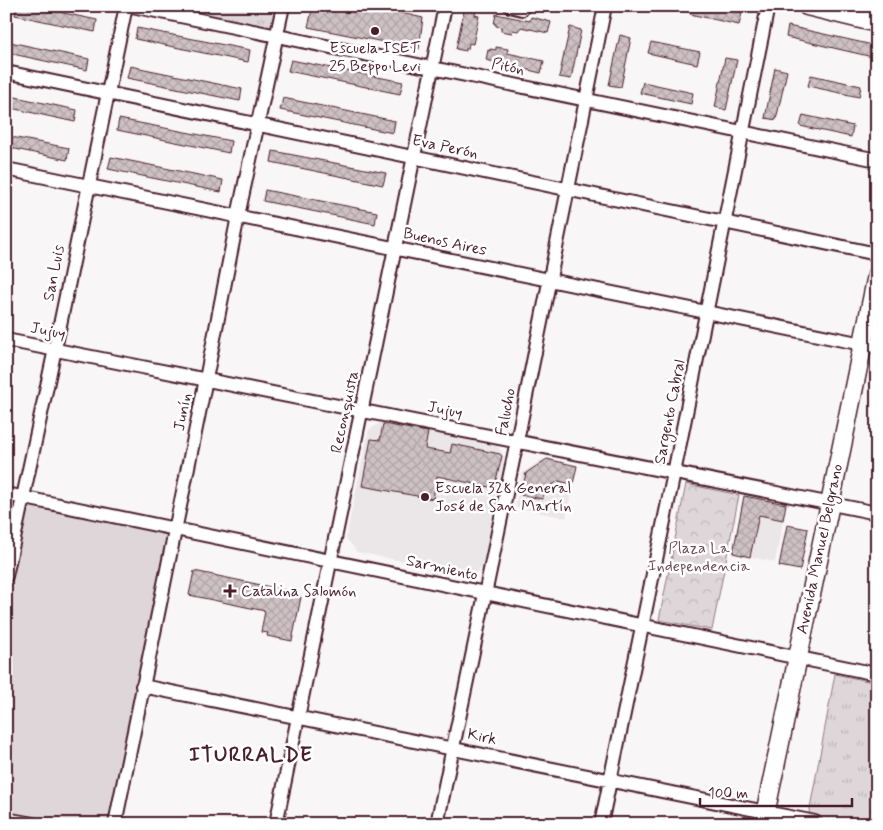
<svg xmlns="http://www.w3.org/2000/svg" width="883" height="830" viewBox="0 0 883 830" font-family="Mynerve,sans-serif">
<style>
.built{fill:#ebe6e8}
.grass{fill:url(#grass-tufts);stroke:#947a82}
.park{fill:url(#park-crowns);stroke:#947a82}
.garden{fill:#ded6d9;stroke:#947a82}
.building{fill:url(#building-cross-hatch);stroke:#4a1f2b}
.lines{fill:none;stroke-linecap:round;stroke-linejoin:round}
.street-casing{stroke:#4a1f2b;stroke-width:16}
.secondary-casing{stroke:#4a1f2b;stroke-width:21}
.street{stroke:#fff;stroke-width:12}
.secondary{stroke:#fff;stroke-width:18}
.rail{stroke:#4a1f2b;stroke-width:3;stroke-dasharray:8 4;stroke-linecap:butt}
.poi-dot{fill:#4a1f2b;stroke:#fff;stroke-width:2}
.labels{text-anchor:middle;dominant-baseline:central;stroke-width:5;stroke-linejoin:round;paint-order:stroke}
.poi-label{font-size:16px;fill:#4a1f2b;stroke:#fff;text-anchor:start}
.street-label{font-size:16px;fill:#4a1f2b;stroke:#fff}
.park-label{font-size:16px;fill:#6f4d56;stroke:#fff}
.district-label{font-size:21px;font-weight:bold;letter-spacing:1px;fill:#4a1f2b;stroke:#fff}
</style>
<defs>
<pattern id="grass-tufts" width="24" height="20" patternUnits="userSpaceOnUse" patternTransform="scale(1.25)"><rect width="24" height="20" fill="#ded6d9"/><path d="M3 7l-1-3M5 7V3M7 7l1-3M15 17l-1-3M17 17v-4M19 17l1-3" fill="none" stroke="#c0b7ba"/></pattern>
<pattern id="park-crowns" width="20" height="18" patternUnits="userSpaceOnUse" patternTransform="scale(1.25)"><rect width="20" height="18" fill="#ded6d9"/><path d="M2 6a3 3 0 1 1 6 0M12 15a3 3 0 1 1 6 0" fill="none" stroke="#c0b7ba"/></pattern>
<pattern id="building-cross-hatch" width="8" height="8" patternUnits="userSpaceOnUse" patternTransform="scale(1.25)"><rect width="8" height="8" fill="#cdc1c4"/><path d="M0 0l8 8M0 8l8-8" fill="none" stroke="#b2a5a9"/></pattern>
</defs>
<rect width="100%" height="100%" fill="#f8f6f7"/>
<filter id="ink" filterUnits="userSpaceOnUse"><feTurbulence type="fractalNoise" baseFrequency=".02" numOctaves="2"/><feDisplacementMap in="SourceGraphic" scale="10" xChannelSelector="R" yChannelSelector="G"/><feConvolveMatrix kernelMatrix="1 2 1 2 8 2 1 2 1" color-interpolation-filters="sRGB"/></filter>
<g filter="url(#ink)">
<path class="built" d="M382,422L497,445L504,456L483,568L471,575L357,552L346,538L369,430Z
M543,459L577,466L566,518L515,507L522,473Z
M744,496L786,504L775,562L733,553Z"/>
<path class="grass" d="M132,6H283L276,36Z
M835,674L877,683V824H807Z"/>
<path class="park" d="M686,484L739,495L712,630L659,620Z
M6,494L23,498L6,576Z"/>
<path class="garden" d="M23,498L174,529L115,824H33L6,819V576Z"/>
<path class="building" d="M17,6H30L97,20L95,32L15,15Z
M313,6H371L423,18L419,49L308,27Z
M465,6L475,7L474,9L476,10L475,15L479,16L473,44L469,43L468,49L466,48V51L456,49Z
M691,6H710L742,13L739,25L690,14Z
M496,14L530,21L531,17L551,22L548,33L521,27L518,31L513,30L512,33L501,31V27L496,26V24H494Z
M788,26L877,46V58L786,37Z
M570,27L581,30L571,79L559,77Z
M137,28L250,50L248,62L135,39Z
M620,35L631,38L621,87L609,85Z
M10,42L89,59L87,70L8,53Z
M651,42L700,52L697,64L648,53Z
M496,47L508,49L507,53L512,54L544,61L541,73L486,60L488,50L490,51V49L496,50Z
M725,58L737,60L726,110L715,107Z
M291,60L403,82L400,94L288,71Z
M130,66L242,89L240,101L127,78Z
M775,68L787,71L776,120L765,118Z
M811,75L861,86L859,97L808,86Z
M643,82L693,93L691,104L640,93Z
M6,95L77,110L75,122L6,107Z
M283,98L395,121L393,133L280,110Z
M803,115L853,126L851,137L800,126Z
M119,119L231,141L229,153L117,130Z
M6,136L69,148L67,160L6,147Z
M273,151L386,173L383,185L271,162Z
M111,157L223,180L221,192L108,169Z
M265,190L377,212L375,224L263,201Z
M383,424L428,432L425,449L450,453L452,444L500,454L502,456L494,488L437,476L433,499L362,486L371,439L380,440Z
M547,459L577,466L573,484L558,481L544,491L542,499L521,495L526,473Z
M744,496L786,504L783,520L759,515L750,557L733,553Z
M787,525L808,529L800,570L779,566Z
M194,571L285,590L284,593L301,597L292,641L267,636L268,633L261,632L265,611L189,595Z"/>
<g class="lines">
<defs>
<path id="street" d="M132,6L877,160
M510,6L522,9
M6,72L877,254
M6,169L877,347
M6,340L877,513
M6,494L872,673
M6,576L55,349L126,6
M142,686L815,822
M6,819L33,824
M115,824L206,379L238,216L283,6
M276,824L445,6
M437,824L517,441L605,6
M601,824L674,473L768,6"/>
<path id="secondary" d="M807,6L877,23
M871,6L877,8
M763,824L830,504L877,275"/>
</defs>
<use href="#street" class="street-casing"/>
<use href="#secondary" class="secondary-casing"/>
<use href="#street" class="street"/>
<use href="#secondary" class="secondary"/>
<path class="rail" d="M869,824L877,786"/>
</g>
</g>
<g class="poi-dot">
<circle cx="375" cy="31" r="5"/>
<circle cx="425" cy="497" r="5"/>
<path d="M227.5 583.5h5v5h5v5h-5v5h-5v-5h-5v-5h5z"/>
</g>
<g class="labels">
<g class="poi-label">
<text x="375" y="48" text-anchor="middle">Escuela ISET<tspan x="375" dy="18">25 Beppo Levi</tspan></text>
<text x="435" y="488">Escuela 328 General<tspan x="435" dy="18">José de San Martín</tspan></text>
<text x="241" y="591">Catalina Salomón</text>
</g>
<g class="street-label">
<text transform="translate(508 67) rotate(12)">Pitón</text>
<text transform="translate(445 147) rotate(12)">Eva Perón</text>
<text transform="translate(445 242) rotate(12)">Buenos Aires</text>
<text transform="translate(54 273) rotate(-79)">San Luis</text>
<text transform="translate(48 331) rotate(11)">Jujuy</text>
<text transform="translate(445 410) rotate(11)">Jujuy</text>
<text transform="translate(183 412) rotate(-78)">Junín</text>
<text transform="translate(345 412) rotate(-78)">Reconquista</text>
<text transform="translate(506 412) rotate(-79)">Falucho</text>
<text transform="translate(670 412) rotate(-79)">Sargento Cabral</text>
<text transform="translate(820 549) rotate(-78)">Avenida Manuel Belgrano</text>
<text transform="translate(442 568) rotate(12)">Sarmiento</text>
<text transform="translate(482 737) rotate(12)">Kirk</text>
</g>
<g class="park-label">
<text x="699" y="548">Plaza La<tspan x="699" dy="18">Independencia</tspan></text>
</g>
<g class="district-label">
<text x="251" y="755">ITURRALDE</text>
</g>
</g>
<rect width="883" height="830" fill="none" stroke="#fff" stroke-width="25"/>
<rect x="12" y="12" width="858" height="805" fill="none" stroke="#4a1f2b" stroke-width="2" filter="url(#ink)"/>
<path d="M700 798v8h152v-8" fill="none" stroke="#4a1f2b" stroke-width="2.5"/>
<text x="708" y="798" font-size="15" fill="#4a1f2b" stroke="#ffffff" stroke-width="4" paint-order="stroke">100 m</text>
</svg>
